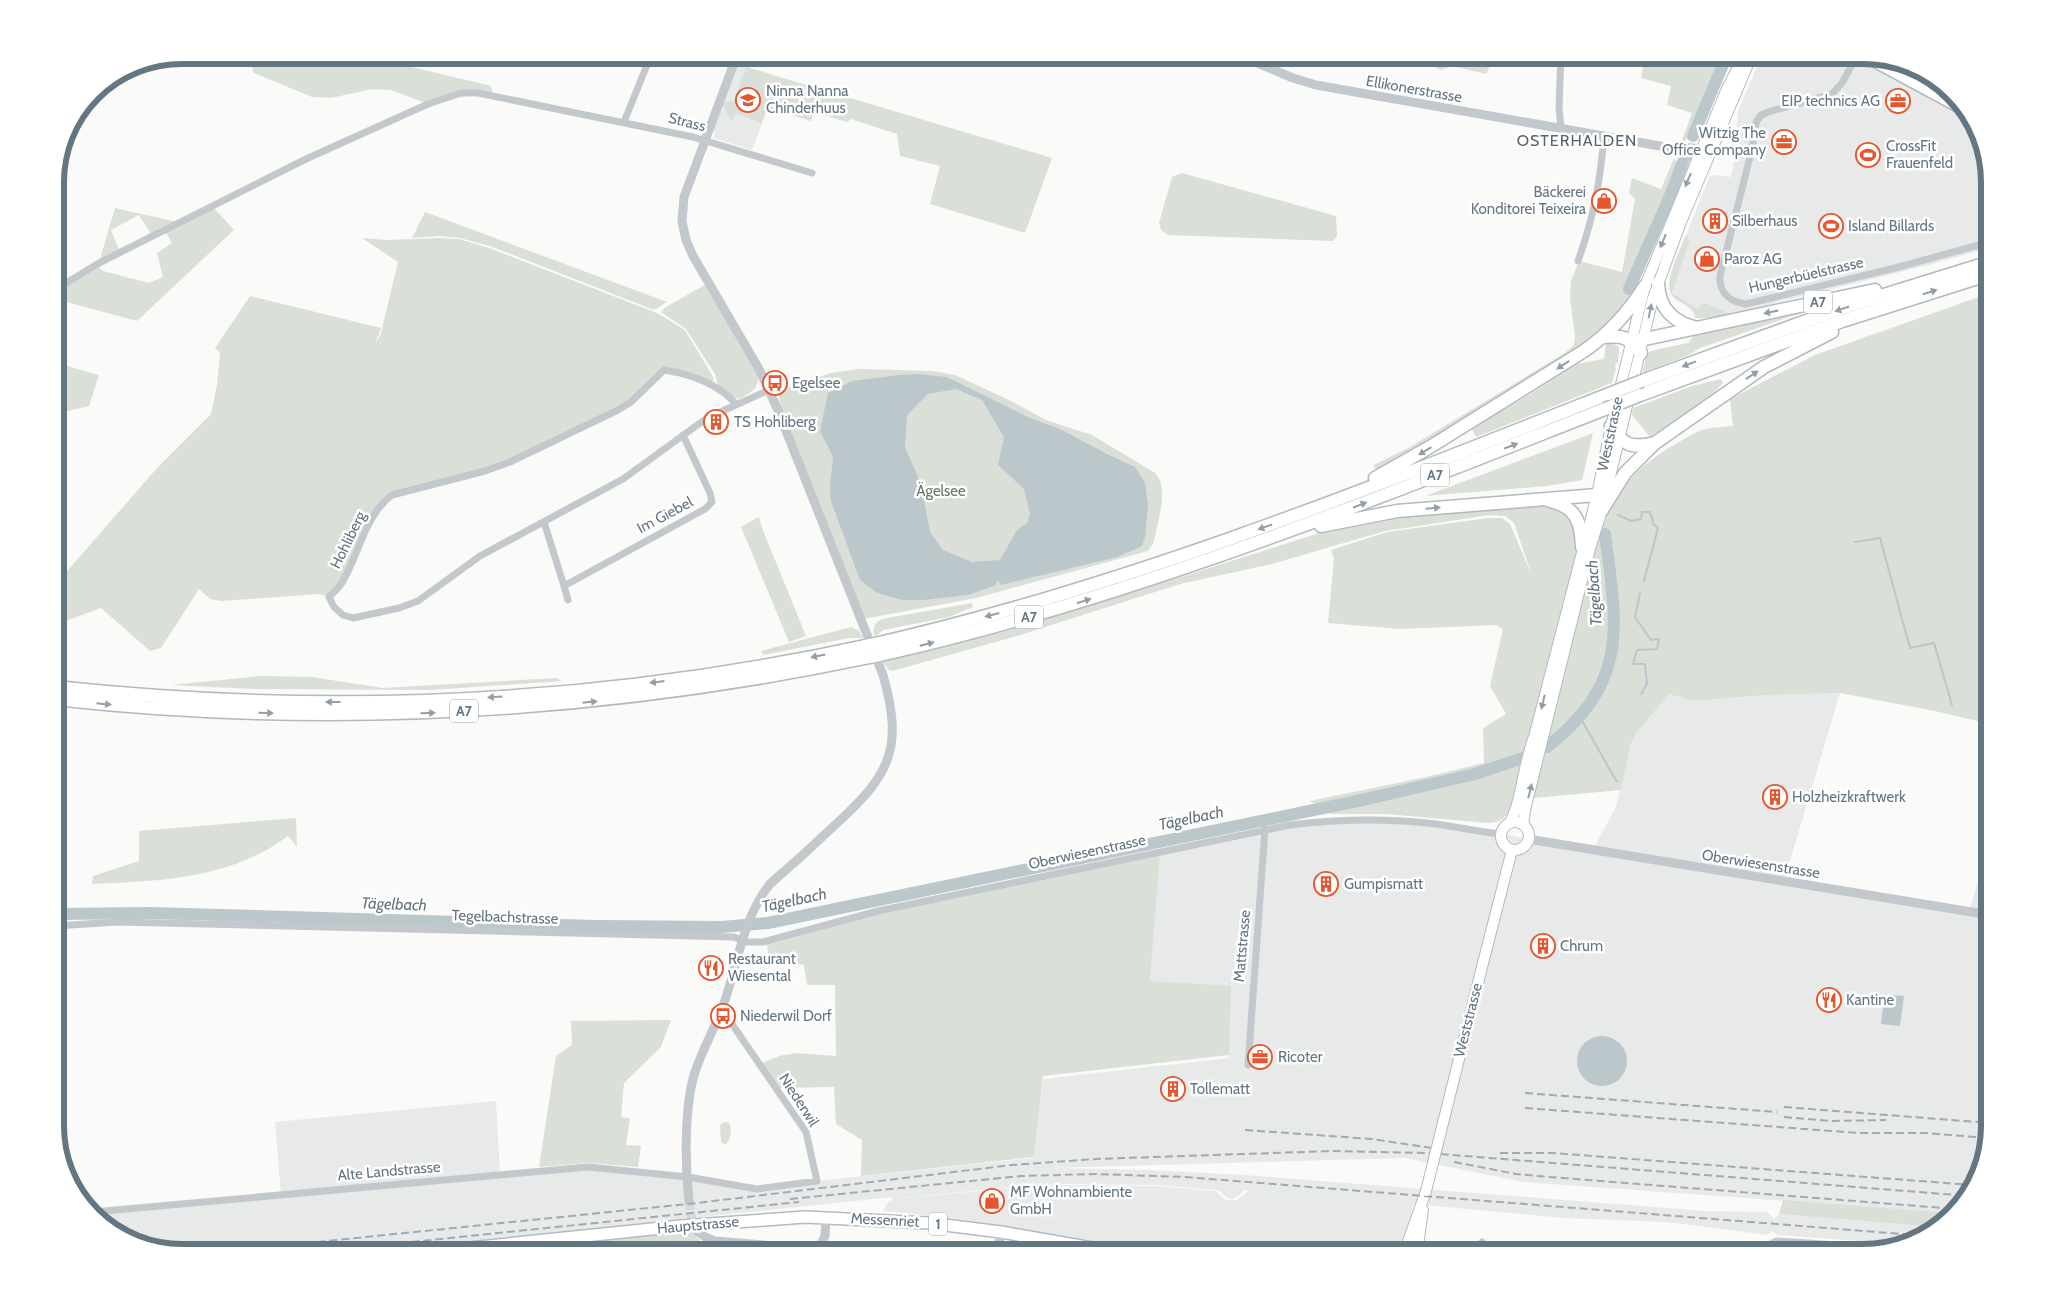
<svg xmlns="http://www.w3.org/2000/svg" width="2045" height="1308" viewBox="0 0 2045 1308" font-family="Cabin,sans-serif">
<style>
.built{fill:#e8e9e9}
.green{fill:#dadfd7}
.water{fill:#bbc7cb;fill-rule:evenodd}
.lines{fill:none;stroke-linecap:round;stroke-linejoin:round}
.stream{stroke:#bbc7cb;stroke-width:2}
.river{stroke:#bbc7cb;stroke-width:12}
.tertiary-tunnel{stroke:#d5d9db;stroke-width:9;stroke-dasharray:9 4.5;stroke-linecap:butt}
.secondary-casing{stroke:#b3babf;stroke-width:12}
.primary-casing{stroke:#b5babe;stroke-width:14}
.motorway-casing{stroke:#b4b9bd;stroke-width:15}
.minor{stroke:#c3c8cc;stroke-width:7}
.tertiary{stroke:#c3c8cc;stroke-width:9}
.secondary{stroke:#fff;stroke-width:10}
.primary{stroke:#fff;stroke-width:11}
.motorway{stroke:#fff;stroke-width:12}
.rail{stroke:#a2aab0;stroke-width:2;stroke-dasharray:8 4;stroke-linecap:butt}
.secondary-bridge-casing{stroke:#b3babf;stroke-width:12;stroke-linecap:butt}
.motorway-bridge-casing{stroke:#b4b9bd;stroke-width:15;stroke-linecap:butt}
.secondary-bridge{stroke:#fff;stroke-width:10}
.motorway-bridge{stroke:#fff;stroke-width:12}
.oneway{fill:#939fa8}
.labels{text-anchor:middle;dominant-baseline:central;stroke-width:5;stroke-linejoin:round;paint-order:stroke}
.shield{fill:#fff;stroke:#939fa8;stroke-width:1}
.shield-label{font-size:14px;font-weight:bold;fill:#657683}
.street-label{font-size:15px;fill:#657683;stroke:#fff}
.poi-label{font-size:15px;fill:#657683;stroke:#fff;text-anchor:start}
.park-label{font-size:15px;fill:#687a64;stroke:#fff}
.neighbourhood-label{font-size:16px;letter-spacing:1px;fill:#57646e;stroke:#fff}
.water-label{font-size:16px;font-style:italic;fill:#60757c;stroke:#fff}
.rim{fill:none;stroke:#657683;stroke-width:6}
</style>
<rect width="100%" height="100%" fill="#fafaf8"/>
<path class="built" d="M1762,55H1852L1879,72L1893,77L1974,122L1990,182V248L1921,267L1731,314L1705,302L1698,310L1677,298L1672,292L1690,240L1686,235L1710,176L1718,175L1731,177L1734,161L1738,111Z
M738,64L780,77L752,150L713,138L715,133L713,132Z
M1840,693L1784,881L1969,911L1990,841V1126L1969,1196L1951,1213L1524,1182L1404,1158L1051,1168L1151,1170L1244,1175L1705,1211L1768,1212L1774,1219L1779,1214L1936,1227L1926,1236L1898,1244L1777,1235L1772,1231L1768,1235L1667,1222L1564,1218L1414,1204L1401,1253H1158L954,1218L883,1211L888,1202L894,1199L1000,1189L1068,1185L1156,1186L1216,1191L1225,1200H1237L1248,1191L1244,1190L1240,1195L1232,1199L1227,1198L1220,1191L1214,1190L1158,1185L1067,1184L1000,1188L892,1199V1197L359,1253H182L112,1232L93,1212L281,1195L275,1122L496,1101L500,1171L510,1174L588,1167L757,1189L817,1181L1034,1158L1043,1079L1229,1058L1230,987L1150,981L1160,851L1265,829L1369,819L1501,834L1593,849L1616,807L1630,745L1637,732L1669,694L1693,701L1767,695Z"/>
<path class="green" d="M248,55H362L491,86L493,96L478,93L428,104L391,90L372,89L331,98L312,97L254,73Z
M1424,55H1495L1486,74L1453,66L1440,70L1421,59Z
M1634,55H1731L1697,138L1686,139L1685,142L1682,140L1692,113L1667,105L1671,86L1641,78L1645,57H1634Z
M746,67L1052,158L1025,233L930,204L940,166L900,156L897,134L851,119L847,122L814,112L811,121L768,108L771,98L761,123L736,113L731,122L723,105L724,102L734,101Z
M1674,158L1677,162L1685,165L1679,185L1644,271L1621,313L1584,347L1376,473L1374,465L1410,447L1565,353L1574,345L1575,337L1570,298L1571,281L1579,261L1622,272L1635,199L1629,193L1632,178L1661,189Z
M1182,173L1336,216L1337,236L1333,241L1168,235L1161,230L1159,223L1172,177Z
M213,207L234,230L137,321L55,299V292L98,266L103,271L149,283L163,277L157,253L172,243L163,228L151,234L139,215L111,230L119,250L100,259L115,208L182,223Z
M425,212L667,302L654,310L493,247L460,238L440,236L412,238Z
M1686,235L1690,240L1672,293L1698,309L1704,302L1731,314L1714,318H1695C1695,304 1673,304 1670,291C1666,277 1681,248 1686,235Z
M362,238L387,240L439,238L459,239L489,248L657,313L685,330L713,377V384L664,370L631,402L510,462L392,495L364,533L344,580L329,597L319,594L221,601L210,599L199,589L161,648L150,651L101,608L55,625V585L157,468L211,414L217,385L220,352L215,348L250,296L381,328L375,345L381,333L398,262Z
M705,285L758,376C759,391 749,392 740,399L732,397L718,385L715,374L686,329L661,312L666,307Z
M1990,293V724L1935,711L1840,693L1767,695L1693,701L1669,694L1637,732L1630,745L1621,790L1533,798L1595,547C1611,497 1627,474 1672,446C1683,440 1694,432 1706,429C1715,427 1724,427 1733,426L1730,399L1815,355Z
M1812,309L1700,348L1689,355L1642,373L1647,354L1651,351L1688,343L1694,335Z
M1611,342L1619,347L1618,363L1615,364L1616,369L1612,383L1476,437L1471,428L1529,395L1576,364L1604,359L1606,343Z
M55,357L70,367L99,375L89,406L55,414Z
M859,369L933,371L955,375L1007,399L1046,420L1092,435L1155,473C1170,488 1157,522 1154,542L1148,551L976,598L863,619L782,414L778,391L831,373Z
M1721,379L1723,383L1709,397L1650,437L1632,415L1633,408L1692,386Z
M1593,433L1582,480L1547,486L1425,496Z
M1546,504L1561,508L1575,520L1578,545L1512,806C1506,818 1501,823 1487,823L1387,814H1331L1310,801L1426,777L1484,763L1483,728L1506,714L1490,686L1503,629L1496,625L1400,629L1328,623L1334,559L1331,550L1387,532L1488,518H1502L1510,524L1532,576L1514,523L1505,516L1489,515L1385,531L1272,564L1180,584L1017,636L892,671L888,669L882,661L1010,630L1194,573L1338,527L1384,517Z
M759,517L762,528L806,636L789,642L741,527Z
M972,603L973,607L949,617L883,630L877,635L874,636C873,627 874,623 882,619Z
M851,627L859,631L863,638H849L763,655L761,651Z
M262,676L312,677L383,688L556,678L562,681L430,690L254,689L171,685Z
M296,818L297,847L288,836C230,879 161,881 92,884L93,876L139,861V831Z
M1160,854L1150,981L1231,986L1229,1055L1043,1076L1034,1157L861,1176L862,1140L836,1124L834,1087L778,1088L760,1064L779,1056L796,1053L836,1056L835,985H807L804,965L769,959L767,945L878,914Z
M671,1020L661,1047L624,1083L621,1117L630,1118L626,1145L641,1146L638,1167L589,1163L539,1167L556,1056L572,1045L571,1021Z
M724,1122L729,1123C733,1128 730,1142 725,1145L721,1142L720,1125Z
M1783,1200L1951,1213L1936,1227L1779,1214Z
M692,1231L701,1242L718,1247L790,1251L799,1253H564L563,1245Z
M1778,1247L1828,1250L1827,1253H1772Z"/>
<path class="water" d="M918,374L947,377L1030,418L1060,429L1109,455L1135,467L1145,483L1148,507L1145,537L1142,546L1117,557L1009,583L1000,585L999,581L996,582V585L968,595L923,600H903L877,593L860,580L831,501L830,487L833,457L820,431L828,393L852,381L900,375ZM956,389L982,400L1004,437L998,465L1024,489L1030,514L1027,523L1017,530L1000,560L972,562L943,550L930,532L921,484L905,447L907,415L928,394Z
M1891,995L1904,996L1900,1026L1881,1024L1883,1007L1890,1008Z
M1577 1061a25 25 0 1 1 50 0a25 25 0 1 1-50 0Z"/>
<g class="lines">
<path class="stream" d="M1618,515L1631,521L1641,519L1642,512H1650L1654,525L1658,528L1644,581
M1855,542L1880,538L1910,648L1934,643L1952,705
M1640,593L1635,617L1651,640L1659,639L1657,649L1637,650L1633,664H1645L1647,684L1641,694
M1580,717L1617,782"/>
<path class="river" d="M1693,136L1727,55
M1629,289L1670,196L1683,162
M1547,747C1630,681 1617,628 1605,534
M55,914L149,913L597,926L722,927L768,923L1362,800L1475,774L1523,758"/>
<path class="tertiary-tunnel" d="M689,1201L692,1220L697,1230"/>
<defs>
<path id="secondary" d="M1501 836a14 14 0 1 1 28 0a14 14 0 1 1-28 0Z
M1509,824C1522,802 1523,763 1534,737L1597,495L1611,426L1645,286L1726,91L1744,55
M1523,825L1525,810L1589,552L1602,510L1653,298L1681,222L1752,55
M1483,963L1512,850
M1404,1253L1426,1191
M1417,1253L1423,1210"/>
<path id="primary" d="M1865,56L1965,110
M420,1253L681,1226L805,1217L929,1223L1001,1232L1121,1253"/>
<path id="motorway" d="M1658,283C1659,309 1673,322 1697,328
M1603,337C1624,335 1627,337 1641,353
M1631,342L1875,290
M1642,381L1839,309L1990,262
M1640,395L1842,321L1990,274
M1611,426C1625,447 1631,448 1655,443
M1375,478L1430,447L1584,351C1610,333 1628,313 1645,286
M1550,501C1577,507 1581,523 1582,547
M1602,510L1625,473L1655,443L1764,367L1832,332
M1321,526L1397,511L1597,495L1607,489
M875,644C1128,586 1368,489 1609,394
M880,655C1130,599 1367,502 1605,409
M55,687C326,716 599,704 865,646
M55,699C328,729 602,713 870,657"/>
</defs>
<use href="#secondary" class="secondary-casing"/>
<use href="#primary" class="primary-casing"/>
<use href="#motorway" class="motorway-casing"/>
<path class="minor" d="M1561,55L1559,107L1561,129
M1857,55L1842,83L1832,94L1768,112L1760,116L1756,123L1752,149L1720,276C1719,293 1730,302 1746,304L1895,268L1990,242
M624,122L651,55
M1578,261C1594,216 1600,183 1604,136
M55,290L99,263L306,159L428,104L461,93H478L693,137L812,173
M736,404C718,384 691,374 664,370L631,402L618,410L510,462L485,471L392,495C366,514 359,553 344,579C341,586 334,592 329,597L334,607L343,615L353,618L399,608L418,601L480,556L623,479L707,418L769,390
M544,522L564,586L705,509L712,502L710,493L683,435
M564,586L568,600
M55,926L118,922L734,937L746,942H763L878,911L1290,825C1338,819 1387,818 1436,824C1458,827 1479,832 1501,834
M1248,1065L1265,829
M93,1212L588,1167L688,1177L757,1189L817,1181L806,1132L734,1027L723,1006
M1482,1242L1480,1253H1483
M1766,1253L1769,1245L1776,1241L1883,1248"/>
<path class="tertiary" d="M1238,55L1293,78L1316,85L1660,146L1697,159L1704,158
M1671,148L1682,147L1701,149
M1528,839L1990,915
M689,1201C685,1165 684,1106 695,1072C704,1045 719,1021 727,994C739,956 745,915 770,884C792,865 814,845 835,825C890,775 904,749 883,675L777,408L759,369L693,256L686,240L682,221L684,197L737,55
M697,1231L705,1237L715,1241L798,1248L813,1253
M816,1253L825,1236L826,1217
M997,1253L1001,1232"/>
<use href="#secondary" class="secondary"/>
<use href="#primary" class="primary"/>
<use href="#motorway" class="motorway"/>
<path class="rail" d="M1525,1093L1777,1112
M1784,1107L1990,1123
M1525,1108L1858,1133H1926L1987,1138
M1784,1117L1830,1121L1886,1120
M1245,1130L1372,1139L1432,1148
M1500,1153H1553L1972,1185
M1454,1162L1516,1174L1537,1176L1956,1209
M790,1199L1021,1176L1096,1174L1185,1177L1927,1236
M210,1253L697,1203L1012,1165L1095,1159L1332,1151L1427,1153L1969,1196
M304,1253L799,1202"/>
<defs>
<path id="secondary-bridge" d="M1426,1191L1483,963"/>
<path id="motorway-bridge" d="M1609,394L1642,381
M1605,409L1640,395
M865,646L875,644
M870,657L880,655"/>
</defs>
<use href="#secondary-bridge" class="secondary-bridge-casing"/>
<use href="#motorway-bridge" class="motorway-bridge-casing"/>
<use href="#secondary-bridge" class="secondary-bridge"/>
<use href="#motorway-bridge" class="motorway-bridge"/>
</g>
<defs><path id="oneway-solid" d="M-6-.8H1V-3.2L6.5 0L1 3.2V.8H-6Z" transform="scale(1.25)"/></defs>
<g class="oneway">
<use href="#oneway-solid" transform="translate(1688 180) rotate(113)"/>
<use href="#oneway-solid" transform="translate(1663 241) rotate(112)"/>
<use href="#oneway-solid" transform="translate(1930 292) rotate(-18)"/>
<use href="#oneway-solid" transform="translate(1842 309) rotate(161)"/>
<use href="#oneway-solid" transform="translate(1650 311) rotate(-79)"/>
<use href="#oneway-solid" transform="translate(1771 312) rotate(168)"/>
<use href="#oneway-solid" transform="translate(1689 364) rotate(159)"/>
<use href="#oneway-solid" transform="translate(1563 365) rotate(147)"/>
<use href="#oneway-solid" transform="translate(1752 375) rotate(-33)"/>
<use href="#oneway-solid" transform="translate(1511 446) rotate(-21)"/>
<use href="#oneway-solid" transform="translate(1425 451) rotate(149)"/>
<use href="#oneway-solid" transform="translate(1360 505) rotate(-21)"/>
<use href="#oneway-solid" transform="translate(1433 508) rotate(-5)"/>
<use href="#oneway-solid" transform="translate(1265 527) rotate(160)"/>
<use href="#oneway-solid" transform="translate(1084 601) rotate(-17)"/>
<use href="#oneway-solid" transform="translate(992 615) rotate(165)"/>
<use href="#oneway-solid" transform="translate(927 644) rotate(-14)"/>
<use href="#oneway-solid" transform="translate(818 656) rotate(169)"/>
<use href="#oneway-solid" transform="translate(657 682) rotate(173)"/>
<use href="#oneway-solid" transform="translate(495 697) rotate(177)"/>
<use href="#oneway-solid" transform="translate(333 702) rotate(180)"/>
<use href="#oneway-solid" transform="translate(590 702) rotate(-6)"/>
<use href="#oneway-solid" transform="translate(1543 702) rotate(104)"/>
<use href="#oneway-solid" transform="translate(104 704) rotate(6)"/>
<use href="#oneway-solid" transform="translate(266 713) rotate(2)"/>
<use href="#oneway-solid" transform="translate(428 713) rotate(-2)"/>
<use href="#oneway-solid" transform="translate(1530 791) rotate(-76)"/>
</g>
<defs>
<symbol id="school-ring" viewBox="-11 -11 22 22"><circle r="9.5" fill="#fff" stroke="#e4572e" stroke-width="1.5"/><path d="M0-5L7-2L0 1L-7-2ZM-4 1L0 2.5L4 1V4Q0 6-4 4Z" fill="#e4572e"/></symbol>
<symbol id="office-ring" viewBox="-11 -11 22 22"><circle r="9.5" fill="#fff" stroke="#e4572e" stroke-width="1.5"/><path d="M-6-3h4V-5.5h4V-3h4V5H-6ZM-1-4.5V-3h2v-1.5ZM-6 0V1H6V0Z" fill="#e4572e"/></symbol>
<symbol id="stadium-ring" viewBox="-11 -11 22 22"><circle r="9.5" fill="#fff" stroke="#e4572e" stroke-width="1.5"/><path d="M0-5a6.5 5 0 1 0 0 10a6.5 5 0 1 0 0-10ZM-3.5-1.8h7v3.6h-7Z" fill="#e4572e"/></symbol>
<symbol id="shop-ring" viewBox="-11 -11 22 22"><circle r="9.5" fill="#fff" stroke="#e4572e" stroke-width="1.5"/><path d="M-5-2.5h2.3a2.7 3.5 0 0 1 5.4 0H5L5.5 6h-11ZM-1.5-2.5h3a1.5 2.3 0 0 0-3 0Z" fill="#e4572e"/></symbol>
<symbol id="building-ring" viewBox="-11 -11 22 22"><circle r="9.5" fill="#fff" stroke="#e4572e" stroke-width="1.5"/><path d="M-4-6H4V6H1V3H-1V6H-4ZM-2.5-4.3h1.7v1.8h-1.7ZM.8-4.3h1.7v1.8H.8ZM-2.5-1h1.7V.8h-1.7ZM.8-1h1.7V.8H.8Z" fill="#e4572e"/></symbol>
<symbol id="bus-ring" viewBox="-11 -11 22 22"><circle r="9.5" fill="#fff" stroke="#e4572e" stroke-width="1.5"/><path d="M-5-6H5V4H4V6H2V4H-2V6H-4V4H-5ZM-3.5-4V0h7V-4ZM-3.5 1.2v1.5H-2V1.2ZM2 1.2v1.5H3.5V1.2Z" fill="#e4572e"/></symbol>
<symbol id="restaurant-ring" viewBox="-11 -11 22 22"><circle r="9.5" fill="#fff" stroke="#e4572e" stroke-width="1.5"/><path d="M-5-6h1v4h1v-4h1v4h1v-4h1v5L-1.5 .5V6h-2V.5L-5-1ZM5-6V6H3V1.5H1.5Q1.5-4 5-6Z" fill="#e4572e"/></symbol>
</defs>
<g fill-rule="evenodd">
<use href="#school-ring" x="734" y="86" width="28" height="28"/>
<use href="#office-ring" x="1884" y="87" width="28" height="28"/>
<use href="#office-ring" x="1770" y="128" width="28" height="28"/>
<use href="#stadium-ring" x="1854" y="141" width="28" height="28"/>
<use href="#shop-ring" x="1590" y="187" width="28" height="28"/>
<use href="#building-ring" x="1701" y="207" width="28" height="28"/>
<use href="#stadium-ring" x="1817" y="212" width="28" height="28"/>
<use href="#shop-ring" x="1693" y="245" width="28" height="28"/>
<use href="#bus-ring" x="761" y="369" width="28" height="28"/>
<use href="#building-ring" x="702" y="408" width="28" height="28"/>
<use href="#building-ring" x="1761" y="783" width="28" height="28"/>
<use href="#building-ring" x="1312" y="870" width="28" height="28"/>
<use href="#building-ring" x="1529" y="932" width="28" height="28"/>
<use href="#restaurant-ring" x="697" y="954" width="28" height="28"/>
<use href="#restaurant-ring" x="1815" y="986" width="28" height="28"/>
<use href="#bus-ring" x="709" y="1002" width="28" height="28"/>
<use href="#office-ring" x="1246" y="1043" width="28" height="28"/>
<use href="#building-ring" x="1159" y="1075" width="28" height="28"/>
<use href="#shop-ring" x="978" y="1187" width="28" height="28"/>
</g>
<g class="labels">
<g class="shield">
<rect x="1804" y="290.5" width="28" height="23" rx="4"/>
<rect x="1421" y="463.5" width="28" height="23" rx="4"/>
<rect x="1015" y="605.5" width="28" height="23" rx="4"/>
<rect x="450" y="699.5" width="28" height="23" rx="4"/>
<rect x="929" y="1212.5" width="18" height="23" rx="4"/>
</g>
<g class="shield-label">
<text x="1818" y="302">A7</text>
<text x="1435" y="475">A7</text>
<text x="1029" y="617">A7</text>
<text x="464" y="711">A7</text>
<text x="938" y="1224">1</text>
</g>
<g class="street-label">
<text transform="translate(1414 89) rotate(10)">Ellikonerstrasse</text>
<text transform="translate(687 122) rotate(14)">Strass</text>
<text transform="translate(1806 275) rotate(-13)">Hungerbüelstrasse</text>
<text transform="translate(1610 434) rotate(-78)">Weststrasse</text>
<text transform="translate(665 515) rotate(-28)">Im Giebel</text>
<text transform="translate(348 540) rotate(-64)">Hohliberg</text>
<text transform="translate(1087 852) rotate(-12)">Oberwiesenstrasse</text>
<text transform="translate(1761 864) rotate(9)">Oberwiesenstrasse</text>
<text transform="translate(505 917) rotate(2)">Tegelbachstrasse</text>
<text transform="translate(1242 946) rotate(-85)">Mattstrasse</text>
<text transform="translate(1468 1020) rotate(-76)">Weststrasse</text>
<text transform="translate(799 1100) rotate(57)">Niederwil</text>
<text transform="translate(389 1171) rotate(-5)">Alte Landstrasse</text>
<text transform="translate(885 1220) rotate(3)">Messenriet</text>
<text transform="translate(698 1225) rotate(-5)">Hauptstrasse</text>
</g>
<g class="poi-label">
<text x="766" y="91">Ninna Nanna<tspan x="766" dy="17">Chinderhuus</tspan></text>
<text x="1880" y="101" text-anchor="end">EIP technics AG</text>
<text x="1766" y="133" text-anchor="end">Witzig The<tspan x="1766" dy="17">Office Company</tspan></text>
<text x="1886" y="146">CrossFit<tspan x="1886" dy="17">Frauenfeld</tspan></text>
<text x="1586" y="192" text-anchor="end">Bäckerei<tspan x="1586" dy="17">Konditorei Teixeira</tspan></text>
<text x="1732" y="221">Silberhaus</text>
<text x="1848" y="226">Island Billards</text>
<text x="1724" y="259">Paroz AG</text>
<text x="792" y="383">Egelsee</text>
<text x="734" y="422">TS Hohliberg</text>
<text x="1792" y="797">Holzheizkraftwerk</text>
<text x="1344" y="884">Gumpismatt</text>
<text x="1560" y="946">Chrum</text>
<text x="728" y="959">Restaurant<tspan x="728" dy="17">Wiesental</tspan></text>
<text x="1846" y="1000">Kantine</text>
<text x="740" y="1016">Niederwil Dorf</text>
<text x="1278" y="1057">Ricoter</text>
<text x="1190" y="1089">Tollematt</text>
<text x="1010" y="1192">MF Wohnambiente<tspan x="1010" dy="17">GmbH</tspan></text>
</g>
<g class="park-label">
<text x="941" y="491">Ägelsee</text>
</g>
<g class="neighbourhood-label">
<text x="1577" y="140">OSTERHALDEN</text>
</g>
<g class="water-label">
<text transform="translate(1594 593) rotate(-94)">Tägelbach</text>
<text transform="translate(1191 818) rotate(-12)">Tägelbach</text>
<text transform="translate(794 900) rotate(-12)">Tägelbach</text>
<text transform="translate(394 904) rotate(2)">Tägelbach</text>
</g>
</g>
<path d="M0 0H2045V1308H0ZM182 64H1863A118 118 0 0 1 1981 182V1126A118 118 0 0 1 1863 1244H182A118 118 0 0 1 64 1126V182A118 118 0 0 1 182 64Z" fill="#fff" fill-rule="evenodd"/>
<path class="rim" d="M182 64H1863A118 118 0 0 1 1981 182V1126A118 118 0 0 1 1863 1244H182A118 118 0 0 1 64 1126V182A118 118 0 0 1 182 64Z"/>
</svg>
